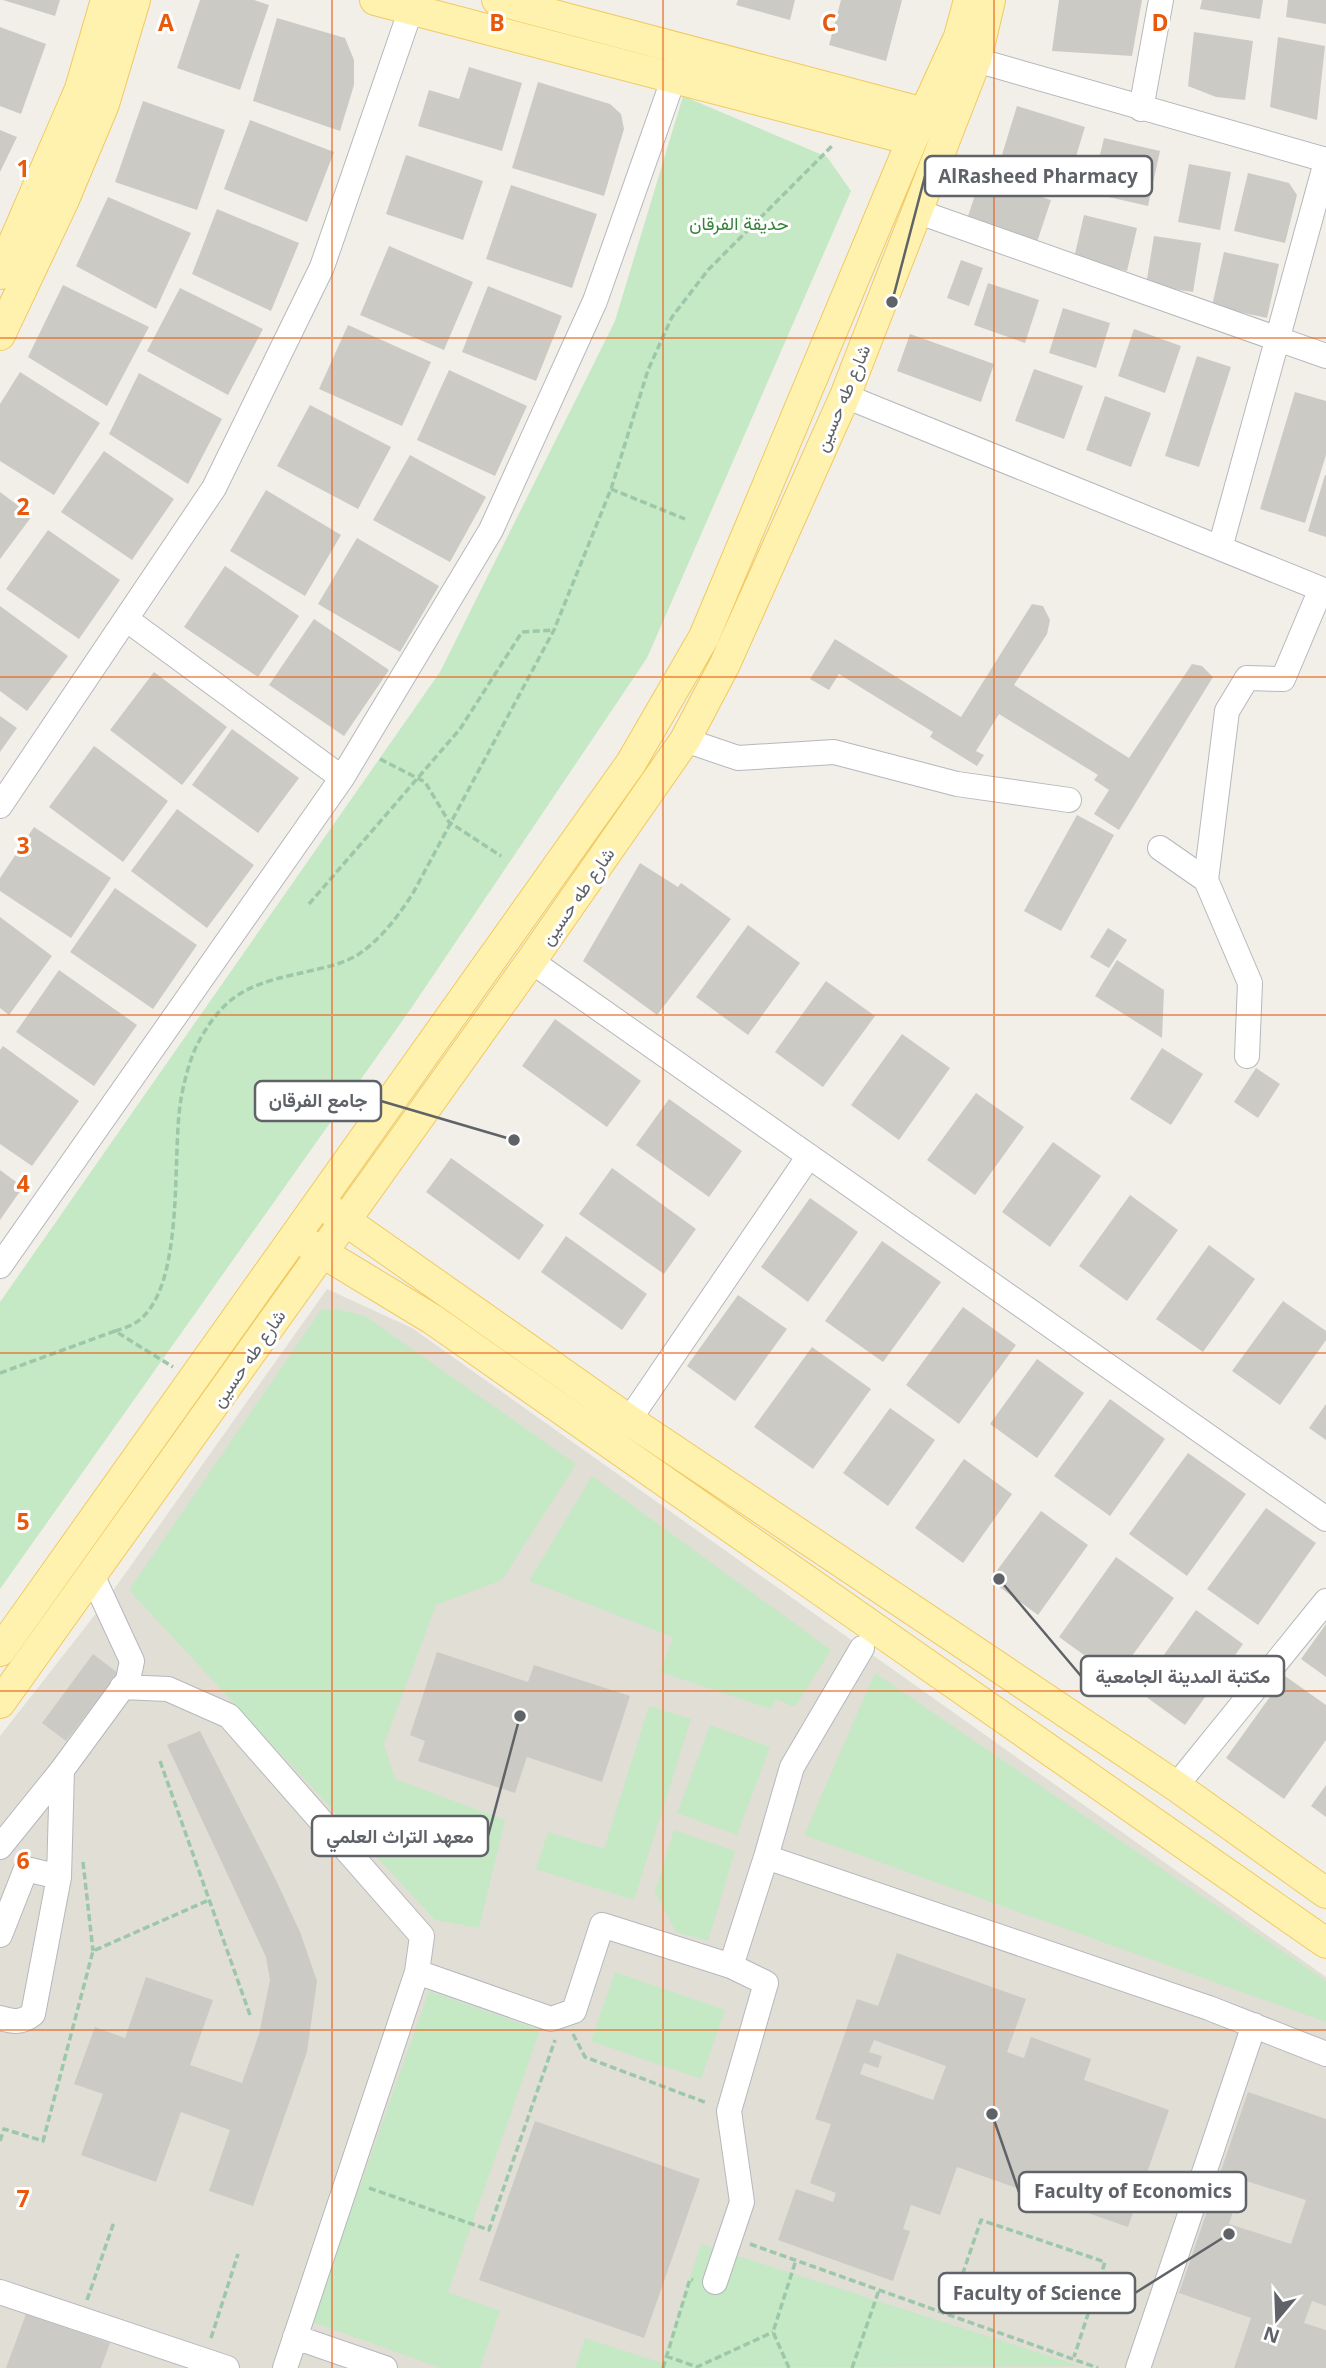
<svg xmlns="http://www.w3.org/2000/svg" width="1326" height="2368" viewBox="0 0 1326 2368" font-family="'Open Sans',Vazirmatn,sans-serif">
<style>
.education{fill:#e1ded6}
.green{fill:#c5e8c5}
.building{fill:#cccac5;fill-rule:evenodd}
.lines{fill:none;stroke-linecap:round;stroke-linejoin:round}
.minor-casing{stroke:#b5b8bc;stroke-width:26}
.major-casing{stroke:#f2c960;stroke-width:32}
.path{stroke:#9cc7a9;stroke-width:3.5;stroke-dasharray:7 3.5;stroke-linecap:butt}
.minor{stroke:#fff;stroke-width:24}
.major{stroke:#fff2af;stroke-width:30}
.grid{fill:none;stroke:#e8590c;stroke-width:2;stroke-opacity:0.55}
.labels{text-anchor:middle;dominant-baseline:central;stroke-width:6;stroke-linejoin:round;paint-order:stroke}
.park-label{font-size:18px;fill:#348238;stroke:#fff}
.street-label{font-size:18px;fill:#5f6368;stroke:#fff}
.grid-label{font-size:23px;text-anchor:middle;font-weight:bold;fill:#e8590c;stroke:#fff;stroke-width:6;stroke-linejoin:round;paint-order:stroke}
.leader{fill:none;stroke:#5f6368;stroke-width:2.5}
.callout-dot{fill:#5f6368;stroke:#fff;stroke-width:2.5}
.callout{fill:#fff;stroke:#5f6368;stroke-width:2.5}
.callout-label{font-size:19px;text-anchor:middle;font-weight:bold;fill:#5f6368}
</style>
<rect width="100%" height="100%" fill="#f1efe8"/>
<path class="education" d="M327,1289L412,1328L1326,1977V2368H0V1736L105,1602Z"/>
<path class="green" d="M683,96L827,157L851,191L647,658L412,1007L0,1589V1302L440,672L615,321Z
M337,1309L365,1316L576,1464L502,1580L436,1605L384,1744L395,1779L505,1820L479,1928L435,1920L129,1590L321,1310Z
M592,1476L831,1650L795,1707L776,1699L771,1709L660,1672L673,1637L529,1581Z
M875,1673L1326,1981V2022L804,1835Z
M649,1706L691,1719L634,1900L536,1869L548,1832L604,1849Z
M710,1725L770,1747L737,1835L677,1813Z
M674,1830L735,1851L708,1941L676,1932L655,1892Z
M615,1972L725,2010L701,2079L591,2041Z
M429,1991L540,2030L448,2292L500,2311L480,2368H441L312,2322Z
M701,2244L1080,2366L575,2368L585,2338L662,2363Z"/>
<path class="building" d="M3,0H60L55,16Z
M200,0H254L269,5L240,90L177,68Z
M738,0H795L790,20L736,5Z
M841,0H902L886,61L829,45Z
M1059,0H1142L1132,56L1052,51Z
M1202,0H1263L1260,19L1200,9Z
M1288,0H1326V24L1286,17Z
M277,18L345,38L354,60V85L340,131L253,101Z
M0,27L46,44L21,114L0,106Z
M1194,32L1253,41L1245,100L1216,97L1188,86Z
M1278,37L1325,46L1317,120L1270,107Z
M469,67L522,83L502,151L418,126L429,90L459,99Z
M538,82L610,104L621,114L624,129L604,196L512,168Z
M143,101L225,130L197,210L115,182Z
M1017,106L1085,127L1069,179L1001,158Z
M250,120L334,152L307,222L224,189Z
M0,130L17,137L0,172Z
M1104,138L1160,151L1148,206L1091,193Z
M406,155L483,181L463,240L386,214Z
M1189,164L1231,172L1220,230L1178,222Z
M1248,173L1289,183L1297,195L1285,243L1234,231Z
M981,177L1051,200L1035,248L965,225Z
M511,185L597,214L572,288L486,259Z
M108,197L191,233L156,309L76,266Z
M217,209L299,243L271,311L192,274Z
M1084,215L1137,228L1127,271L1074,258Z
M1154,236L1201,243L1193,292L1146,285Z
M389,246L473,282L444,350L360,315Z
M1224,252L1279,264L1267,318L1212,306Z
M961,260L983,268L969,306L947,298Z
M988,283L1039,300L1025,343L974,325Z
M63,285L149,327L107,406L28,357Z
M488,286L562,316L536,381L462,352Z
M180,288L263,329L228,395L147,351Z
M1063,308L1110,323L1096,368L1049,353Z
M348,325L431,362L402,426L319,389Z
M1134,329L1181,346L1165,393L1118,376Z
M910,334L994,364L981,402L897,371Z
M1197,356L1231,367L1199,467L1165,456Z
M1034,369L1083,386L1064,439L1015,421Z
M449,370L527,406L495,476L417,440Z
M20,372L100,423L54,495L0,461V404Z
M139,373L222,419L188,484L109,434Z
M1295,392L1326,401V455L1305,523L1260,509Z
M1105,396L1151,413L1131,467L1086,450Z
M310,405L391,447L358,509L277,466Z
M104,451L174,499L132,560L61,512Z
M410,455L486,497L450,562L373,520Z
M1325,475H1326V537L1308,531Z
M266,490L341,535L305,596L230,551Z
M0,492L32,516L0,559Z
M48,530L120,580L79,639L6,589Z
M357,538L439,586L400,652L318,604Z
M225,566L299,616L258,677L184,627Z
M1032,604L1043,606L1050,620L1047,634L1014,685L1129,758L1192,664L1202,666L1213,677L1119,830L1094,814L1109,790L1094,780L1098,775L999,714L976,751L984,755L977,766L930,737L933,732L839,674L829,690L810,679L835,639L961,717Z
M0,606L68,656L27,711L0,691Z
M314,619L389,670L344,736L269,685Z
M154,672L227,727L182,785L110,730Z
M0,716L17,728L0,752Z
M232,729L299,778L258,833L192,785Z
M94,746L168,801L123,862L49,807Z
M177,809L254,865L207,928L131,871Z
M1077,815L1114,835L1061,931L1024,911Z
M34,827L111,878L71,938L0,891V878Z
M640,863L678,887L681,883L731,919L657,1015L583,961Z
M115,888L197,945L153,1009L70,952Z
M0,917L52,956L9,1015L0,1008Z
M748,925L800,963L748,1035L696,997Z
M1108,928L1127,940L1109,968L1090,957Z
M1117,960L1164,990L1162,1038L1095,996Z
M59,970L137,1025L94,1086L16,1032Z
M826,981L875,1016L823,1087L775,1052Z
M555,1019L641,1081L607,1127L522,1066Z
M902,1034L950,1068L899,1140L851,1105Z
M3,1046L79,1101L32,1166L0,1144V1050Z
M1162,1048L1203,1074L1171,1125L1130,1099Z
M1256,1068L1280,1084L1258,1118L1234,1102Z
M976,1093L1024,1127L975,1195L927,1160Z
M669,1099L742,1151L709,1197L636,1145Z
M1053,1142L1101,1176L1050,1247L1002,1212Z
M451,1158L544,1225L519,1260L426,1192Z
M612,1168L696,1229L664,1274L579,1214Z
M0,1170L23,1187L0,1220Z
M1130,1195L1178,1230L1127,1301L1079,1266Z
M810,1198L858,1232L808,1302L761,1267Z
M566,1236L647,1294L622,1330L541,1272Z
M882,1241L941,1282L883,1362L825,1321Z
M1209,1245L1255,1279L1203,1352L1156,1319Z
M738,1295L787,1329L735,1401L687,1366Z
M1283,1301L1326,1331V1340L1280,1405L1232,1371Z
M963,1307L1016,1345L959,1424L906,1385Z
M812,1347L871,1389L813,1469L754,1427Z
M1037,1359L1084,1393L1037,1458L990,1424Z
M1110,1399L1165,1439L1110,1516L1054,1476Z
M1326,1404V1440L1309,1428Z
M890,1408L935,1440L888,1506L843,1473Z
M1188,1453L1246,1494L1187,1576L1129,1534Z
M964,1459L1012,1494L963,1563L915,1528Z
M1266,1508L1316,1543L1258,1625L1207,1589Z
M1041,1511L1088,1545L1038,1615L990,1580Z
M1116,1557L1174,1598L1116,1678L1059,1637Z
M1196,1610L1243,1644L1185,1725L1138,1691Z
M1326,1624V1677L1301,1659Z
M437,1652L528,1682L534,1665L630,1696L602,1782L527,1757L515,1793L418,1761L425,1741L410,1735Z
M93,1654L118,1673L66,1741L42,1723Z
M1285,1676L1326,1705V1740L1284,1799L1226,1758Z
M200,1731L275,1878L300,1932L317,1981L307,2052L253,2206L209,2191L230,2130L181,2112L156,2182L81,2155L103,2094L74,2084L95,2027L125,2038L146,1977L213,2000L190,2065L242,2083L259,2034L270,1980L266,1957L167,1745Z
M1326,1785V1817L1311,1806Z
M897,1953L1026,1999L1007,2052L1024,2058L1031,2037L1091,2059L1084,2080L1169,2110L1128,2227L957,2167L940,2215L911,2205L903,2229L910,2231L893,2281L778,2240L796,2189L833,2202L836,2193L810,2183L831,2124L815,2119L857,1999L878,2006ZM874,2040L946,2066L933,2100L860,2074L864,2063L878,2068L882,2056L869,2052Z
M1248,2092L1326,2119V2306L1312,2301L1304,2323L1326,2330V2368H1234L1251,2318L1179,2293ZM1243,2180L1306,2200L1291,2244L1229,2224Z
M535,2121L700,2179L644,2338L479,2280Z
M26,2314L110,2343L101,2368H6Z"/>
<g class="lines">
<defs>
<path id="minor" d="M976,60L1326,160
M1141,109L1161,0
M919,212L1326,356
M845,396L1326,591
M1220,548L1326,162
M126,619L342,778
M685,740L738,758L834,752L957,784L1069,800
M0,806L214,488L322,267L411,9
M1160,848L1206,880L1250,983L1247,1056
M1206,880L1227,711L1247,678L1283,679L1321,589
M531,961L1326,1519
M0,1266L342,778L491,530L595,301L679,63
M629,1420L809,1156
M862,1648L792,1767L766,1857L1209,2008L1326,2054
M122,1687L168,1689L229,1716L422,1936L417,1972
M1176,1786L1326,1601
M0,1847L62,1770
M0,1935L26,1869L59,1877
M0,2018C13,2022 22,2023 33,2014L59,1877L62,1770L128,1680L132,1661L93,1577
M715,2282L742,2202L729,2111L766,1983L731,1966
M0,2292L227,2368
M295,2337L385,2368
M285,2368L417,1972L551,2019L574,2011L602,1925L731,1966L766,1857
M1138,2368L1254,2025"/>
<path id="major" d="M375,0L912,140
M497,0L924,113
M0,274L80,89L106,0
M0,335L63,202L104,104L135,0
M329,1209L629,1420L1176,1786L1326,1893
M305,1242L432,1319L1326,1943
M0,1651L631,763L704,637L912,140L959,37L969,0
M0,1703L531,961L685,740L725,664L845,396L976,60L990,0"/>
</defs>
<use href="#minor" class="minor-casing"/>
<use href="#major" class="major-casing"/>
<path class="path" d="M611,489L685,519
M380,759L425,782L449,822L501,856
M309,904L460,729L522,632L554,630
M115,1331C121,1329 129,1327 135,1323C187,1291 171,1153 181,1099C184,1082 190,1058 198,1043C228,987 257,983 314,970C328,967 347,962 359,954C382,938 397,917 412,895L554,630L611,489L648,370L672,317L708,270L834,144
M0,1373L115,1331L173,1367
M160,1761L250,2015
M83,1862L93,1951
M573,2034L585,2057L707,2103
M0,2141L4,2129L43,2141L93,1951L209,1900
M369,2188L489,2230L555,2040
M750,2244L1098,2368
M87,2300L114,2222
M949,2314L981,2220L1105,2262L1074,2357
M211,2338L238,2254
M666,2356L697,2367L773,2332
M663,2368L690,2279L693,2280
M789,2368L773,2332L796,2260
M852,2368L879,2290"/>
<use href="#minor" class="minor"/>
<use href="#major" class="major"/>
</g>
<path class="grid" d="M332,0V2368M663,0V2368M994,0V2368M0,338H1326M0,677H1326M0,1015H1326M0,1353H1326M0,1691H1326M0,2030H1326"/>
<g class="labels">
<g class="park-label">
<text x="739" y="223">حديقة الفرقان</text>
</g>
<g class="street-label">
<text transform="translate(842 398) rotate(-67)">شارع طه حسين</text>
<text transform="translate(577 896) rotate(-55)">شارع طه حسين</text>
<text transform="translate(248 1358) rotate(-55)">شارع طه حسين</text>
</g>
</g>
<g class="grid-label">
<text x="166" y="31">A</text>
<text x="497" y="31">B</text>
<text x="829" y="31">C</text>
<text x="1160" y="31">D</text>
<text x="23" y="177">1</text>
<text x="23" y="515">2</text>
<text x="23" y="854">3</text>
<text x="23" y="1192">4</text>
<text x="23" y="1530">5</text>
<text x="23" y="1869">6</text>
<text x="23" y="2207">7</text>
</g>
<path class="leader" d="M892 302L925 176M514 1140L381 1101M999 1579L1081 1676M520 1716L488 1836M992 2114L1019 2192M1229 2234L1135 2293"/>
<g class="callout-dot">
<circle cx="892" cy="302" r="7"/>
<circle cx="514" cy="1140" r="7"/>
<circle cx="999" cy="1579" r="7"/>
<circle cx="520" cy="1716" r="7"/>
<circle cx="992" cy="2114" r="7"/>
<circle cx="1229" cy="2234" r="7"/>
</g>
<g class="callout">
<rect x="925" y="156" width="227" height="40" rx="7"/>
<rect x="255" y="1081" width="126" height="40" rx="7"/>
<rect x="1081" y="1656" width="203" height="40" rx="7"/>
<rect x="312" y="1816" width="176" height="40" rx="7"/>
<rect x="1019" y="2172" width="227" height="40" rx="7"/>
<rect x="939" y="2273" width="196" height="40" rx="7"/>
</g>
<g class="callout-label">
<text x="1038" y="183">AlRasheed Pharmacy</text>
<text x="318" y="1107">جامع الفرقان</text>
<text x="1183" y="1683">مكتبة المدينة الجامعية</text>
<text x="400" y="1843">معهد التراث العلمي</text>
<text x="1133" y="2198">Faculty of Economics</text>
<text x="1037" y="2300">Faculty of Science</text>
</g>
<g transform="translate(1277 2319) rotate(199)" stroke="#ffffff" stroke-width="5" paint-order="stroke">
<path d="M0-5L12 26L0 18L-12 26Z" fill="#5f6368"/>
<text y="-10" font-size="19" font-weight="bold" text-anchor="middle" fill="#5f6368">N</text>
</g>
</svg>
